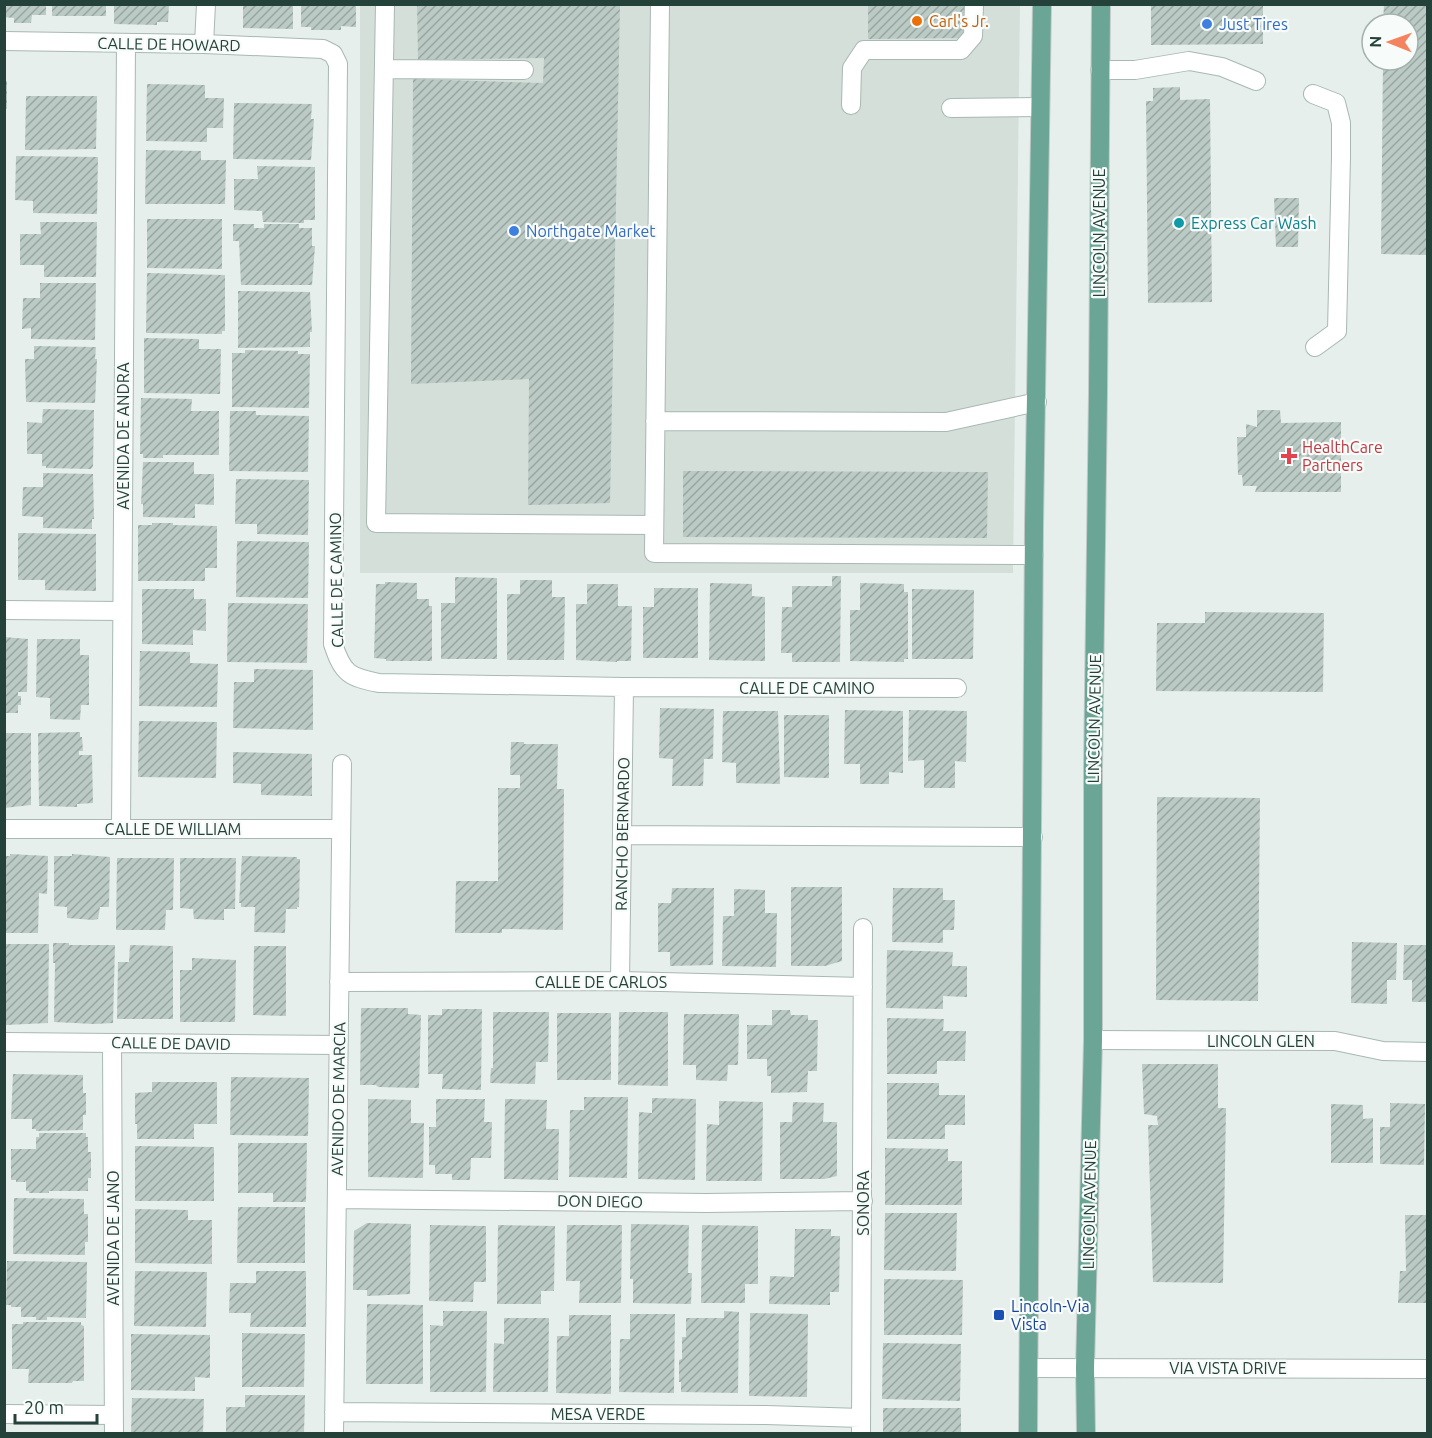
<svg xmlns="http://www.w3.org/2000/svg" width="1432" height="1438" viewBox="0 0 1432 1438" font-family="Ubuntu,sans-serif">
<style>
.built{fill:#d4dfda}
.building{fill:url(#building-hatch)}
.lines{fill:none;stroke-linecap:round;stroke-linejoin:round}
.minor-casing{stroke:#a8b8b2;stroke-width:20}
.major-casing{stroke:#c2cac8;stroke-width:20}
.minor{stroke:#fff;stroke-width:18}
.major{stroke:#6aa596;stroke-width:18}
.food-dot{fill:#e8710a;stroke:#f7fbf9;stroke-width:2}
.shop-dot{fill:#3f7fe0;stroke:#f7fbf9;stroke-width:2}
.culture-dot{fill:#0f9aa8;stroke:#f7fbf9;stroke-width:2}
.health-dot{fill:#e0444e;stroke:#f7fbf9;stroke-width:2}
.transit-dot{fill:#1a4fb4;stroke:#f7fbf9;stroke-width:2}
.labels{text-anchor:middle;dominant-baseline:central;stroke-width:4.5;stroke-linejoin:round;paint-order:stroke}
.food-label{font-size:16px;fill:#c56008;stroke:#f7fbf9;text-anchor:start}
.shop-label{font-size:16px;fill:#366cbe;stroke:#f7fbf9;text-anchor:start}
.street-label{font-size:16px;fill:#24423a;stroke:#f7fbf9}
.culture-label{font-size:16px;fill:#0d838f;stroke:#f7fbf9;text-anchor:start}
.health-label{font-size:16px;fill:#be3a42;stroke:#f7fbf9;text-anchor:start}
.transit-label{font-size:16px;fill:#164399;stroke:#f7fbf9;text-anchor:start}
</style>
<defs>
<pattern id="building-hatch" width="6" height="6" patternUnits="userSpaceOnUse" patternTransform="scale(1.5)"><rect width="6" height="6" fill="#bbcac4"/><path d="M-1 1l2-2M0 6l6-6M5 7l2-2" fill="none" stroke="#98a6a0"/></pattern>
</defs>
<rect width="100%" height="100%" fill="#e6efeb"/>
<path class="built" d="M360,5H1020L1013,573H360Z"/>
<path class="building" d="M4,4H46V15H32L31,23H14V18L4,17Z
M52,4H106V16H52Z
M114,4H169L168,22H157V25L114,24Z
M243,4H293V29L243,28Z
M301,4H356V27L341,26V30H311V27H301Z
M417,4H620L610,503L528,505L529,379L411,384L413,79L543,83L544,58L418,60Z
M868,4H966V38L868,39Z
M1151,4H1263V44L1151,45Z
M1384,4H1428V255L1381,254L1383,60H1408V24H1383Z
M4,81H7V109H4Z
M147,84L205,85V98H224L223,128H207V142L146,141Z
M1180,87V100L1210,99L1212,302L1148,303L1146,101H1153V88Z
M26,96H97L96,149L25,150Z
M234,103L312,104L311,119H314L311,160L233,159Z
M146,150L201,151V160H226L225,204H145Z
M16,156L98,157L97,214L33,213V201L15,200Z
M257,166L315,167V220H304V223L263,222L262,211L234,210V179H258Z
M1274,198H1299L1298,247H1276Z
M147,219H222V269L147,268Z
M40,222H97L96,277H44V265H20V234H41Z
M233,224H254V228H264V224H299V228H312V246H315L312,285H241L239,241H233Z
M147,273L225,275V331H222V334L146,333Z
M40,283H96L95,340L31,339V328L22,329L23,298H40Z
M238,291L310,292L312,332H310V347L238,348Z
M144,338L199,339V349H221L220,394L144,393Z
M34,346L96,347L95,359H97L95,403L26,402L25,359H34Z
M245,350L298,351V354H310L309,408L232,407V353H245Z
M141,398L192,399L191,411H219V455H163V458H143V454H140Z
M43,409L94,410L93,466L91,469L46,468V466H42V454H27V422L42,423Z
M1257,410H1280L1281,423L1341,422V492H1255L1257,486H1243L1242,475H1238L1237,437H1246V424L1257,427Z
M230,411H256V415L309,416L308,472L229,471Z
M143,462H194V474H214V505L195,504V518L143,517V504H141Z
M683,471L988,472L987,538L683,537Z
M43,473L93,474L94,519H92V529L43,528V517L22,516L23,487H43Z
M236,479L309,480L308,535L257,534V524H235Z
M152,523H173V525L217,526V568H205V581H138V525H152Z
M18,533L96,534V591L45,590V580H18Z
M237,541L309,542L308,598L236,597Z
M832,576H841L840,662H792V653H781L782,607H792V586H832Z
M455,577L497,578V659H441V603H455Z
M520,580H552V597H565L564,660H507V594H520Z
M385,582L417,583V599H429V606H432V661H386V659L374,658L376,584H385Z
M710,583L752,584V596L765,597V661L709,660Z
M860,583L904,584V592H908V659H904V662L850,661V610H860Z
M587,584H618V606H632L631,661H617V662L576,660V604H587Z
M654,588H698V658H643V607H654Z
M142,589H194V599H206V631L193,630V645L142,644Z
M912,589L974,590L973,659H912Z
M228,603L308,604L307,663L227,662Z
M1205,612L1324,613L1323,692L1156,691L1157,623H1205Z
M4,637L28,639L27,692H18V696H21V705H18V713H4Z
M37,639H80V655H89V705H81L80,720L50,719V698L36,697Z
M140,651L190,652V663L218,664L217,707L139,706Z
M254,669L313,670V730L233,728L234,682H254Z
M660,708L714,709L713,759H704L703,786H672L673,759L659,758Z
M845,710L903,711V773L889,772V784H860V764H844Z
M909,710L967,711L966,762L955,761V788H924V760L908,761Z
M723,711H778L780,784L736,783V763L722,762Z
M784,715H829V778L784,777Z
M139,721L217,722L216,778L138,777Z
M80,732V737H82L83,751H79V755H92L93,803L77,804V807L39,806L38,733Z
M4,733H31V805L4,808Z
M511,742H524V744H558L557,789H564L563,930L502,929V933H455L456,881H498V788H520V775H510Z
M233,752L312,754V796L261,795V784L233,783Z
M1157,797L1260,798L1258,1001L1156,1000Z
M10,854L48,856L47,894L39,893L38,933H4V856H10Z
M72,854L110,857L109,907H100L98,919L93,920L67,918V907L54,906V856H72Z
M242,856L297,857V859H300L299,907H297V909H286L285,933L254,932L255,907H241V903H239Z
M117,858H174L173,910H166L165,930H116Z
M180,858H236L235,909H224V920L194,919L193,909L180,908Z
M791,887H842V961L825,966H791Z
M672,888H714L713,965L670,966V952H658V903H671Z
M893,888H943V900H955L954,930H943V943L892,942Z
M734,889L765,890V913H777L776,967L722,966L723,916H734Z
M1352,942L1397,943L1396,980H1387V1004L1351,1003Z
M53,943H69V945H115L113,1023L94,1024L54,1022L55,963H53Z
M5,944H49L48,1023L6,1025Z
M130,945L173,946V1019H117L118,962H129Z
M1404,945H1428V1002H1412V980H1403Z
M254,946H286V1016L253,1015Z
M887,950L953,952L952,966H967V997L943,996V1009L886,1008Z
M192,958L236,960L235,1022H180V970H192Z
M361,1008H408V1014L421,1015L419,1088L378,1087L376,1085H360Z
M442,1009H482L481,1090L442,1089L443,1074H428V1015H442Z
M772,1010H790L791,1015H808V1020H818L817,1071H808L807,1092L771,1093V1076H767V1059H747V1025H772Z
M493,1012H549L548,1062H536L535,1084L490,1083L491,1068H493Z
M619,1012H668V1086L618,1085Z
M557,1013H611V1080H557Z
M684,1014H739L738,1065H728L727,1081L696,1080V1065H683Z
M887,1018L944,1019L943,1031H966L965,1061H937V1074H887Z
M1142,1064H1218V1108H1226L1223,1283L1153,1282L1148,1125H1158L1157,1116L1144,1114Z
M13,1074L83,1075V1093H86V1115H83V1130L36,1131V1129H32V1119H11Z
M231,1077L309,1078L308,1136L230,1135Z
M152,1082H217V1124H194V1139H137V1124H135V1093L152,1092Z
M887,1083H939V1095H965V1125H945V1139H887Z
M584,1097H628L627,1178L569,1177L570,1110H584Z
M652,1098L696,1099L695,1180L638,1179L639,1112L652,1113Z
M368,1099L411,1100V1123H424L423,1178L368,1177Z
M436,1099H485L484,1122H492L491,1158H471L470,1180H452V1174H435V1165H429V1127H436Z
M505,1099L547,1100L546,1129H559L558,1180L504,1179Z
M719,1101L763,1102L762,1181H706L707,1124L719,1125Z
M793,1102L824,1103L823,1122H837V1176L824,1179H780V1122H792Z
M1390,1103L1425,1104L1424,1165L1380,1164V1127H1390Z
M1331,1104L1363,1105V1119L1373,1118V1163H1331Z
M39,1133H86V1137H88V1152H91V1178H88V1191H49V1193H29V1191H26V1180L25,1182H16V1180H11V1149H36V1137H39Z
M238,1143H307L306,1202H273V1193H238Z
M135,1146L214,1147V1201H135Z
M885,1148L948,1149V1161H962V1205H885Z
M14,1198L84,1199V1214H88V1242H85V1255L13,1254Z
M238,1207H305V1263H237Z
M135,1209L188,1210V1220H212V1264L135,1263Z
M885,1213H957L956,1271L884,1270Z
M1405,1215H1428V1303H1398L1400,1271H1406Z
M367,1223L411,1224L410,1294L367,1296V1290H353L354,1231Z
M631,1224L689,1225L688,1273H692L691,1304L633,1303V1279H630Z
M430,1225L486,1226V1282H474L473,1302L429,1301Z
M498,1225L555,1226L554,1291H541V1304H497Z
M567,1225H622L621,1303H579L580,1281H566Z
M702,1225L758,1226V1284H745V1303H701Z
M795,1229H831V1236H840L839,1292H830V1305L769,1304L770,1276L794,1277Z
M7,1261L87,1262L86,1318L47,1317V1320H36V1317H21V1307H11V1305H6Z
M135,1271L207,1272L206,1327L134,1326Z
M256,1271H306V1327H250L251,1313H229L230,1283H256Z
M884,1279L963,1280L962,1335H884Z
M367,1304L423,1305V1384H366Z
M443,1311H487L486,1392H430V1325L443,1326Z
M724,1311L739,1312L738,1393L681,1392V1382H679V1360L682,1359V1337H686V1318H724Z
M750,1313L808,1314L807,1397L749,1396Z
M630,1314H675L674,1393L619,1392L620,1339H630Z
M569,1315H611V1394L556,1393L557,1336H569Z
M504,1318H549L548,1392H493L494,1343L504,1344Z
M23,1322H81V1325L84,1326V1381H73L72,1383H28L29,1369H12V1324H23Z
M242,1333L305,1334L304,1387H242Z
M131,1334L210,1335V1378L195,1377V1391L131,1390Z
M883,1343L961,1344L960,1401L882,1399Z
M245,1395H305L304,1434H226V1407H245Z
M132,1398L204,1399L203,1434H131Z
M883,1408H961V1434H883Z"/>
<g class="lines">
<defs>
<path id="minor" d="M385,4L376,523L654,525
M660,4L654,553L1034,555
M4,41L204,44L323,49L333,54L338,64L333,644C343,674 349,677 379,683L624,687L957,688
M204,44L206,4
M384,69L524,70
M1100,70H1135L1189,61L1222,67L1256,81
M1313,94L1336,103L1341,123V157L1337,331L1315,347
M851,105L852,68L864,50H961L973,36L974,4
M951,108L1040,107
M655,421L946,422L1037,402
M4,610L122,611
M4,829H341
M121,829L126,43
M622,835L1033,837
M620,981L624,687
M339,982L620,981L863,987
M1093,1040L1335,1041L1383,1051L1428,1052
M4,1042L338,1045
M112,1043L114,1434
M337,1199L706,1203L863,1201
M1029,1368L1428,1369
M334,1412L766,1415L861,1418
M4,1414L114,1415
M334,1434L342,764
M861,1434L863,928"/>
<path id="major" d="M1028,1434L1034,525L1042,4
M1086,1434L1085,1368L1093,1040V769L1098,393L1101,4"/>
</defs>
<use href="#minor" class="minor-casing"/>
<use href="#major" class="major-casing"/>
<use href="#minor" class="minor"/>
<use href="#major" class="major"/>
</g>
<circle class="food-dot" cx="917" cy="21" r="6"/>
<g class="shop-dot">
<circle cx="1207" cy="24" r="6"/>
<circle cx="514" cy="231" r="6"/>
</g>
<circle class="culture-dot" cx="1179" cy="223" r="6"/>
<path class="health-dot" d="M1286 447h6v6h6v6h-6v6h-6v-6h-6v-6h6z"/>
<rect class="transit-dot" x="993" y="1309" width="12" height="12" rx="3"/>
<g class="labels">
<g class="food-label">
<text x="929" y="21">Carl's Jr.</text>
</g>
<g class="shop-label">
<text x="1219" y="24">Just Tires</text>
<text x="526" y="231">Northgate Market</text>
</g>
<g class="street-label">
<text transform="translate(169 44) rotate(1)">CALLE DE HOWARD</text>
<text transform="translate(1099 233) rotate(-90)">LINCOLN AVENUE</text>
<text transform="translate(123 436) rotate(-90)">AVENIDA DE ANDRA</text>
<text transform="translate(336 580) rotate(-91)">CALLE DE CAMINO</text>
<text x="807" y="688">CALLE DE CAMINO</text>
<text transform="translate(1094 719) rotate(-89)">LINCOLN AVENUE</text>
<text x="173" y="829">CALLE DE WILLIAM</text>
<text transform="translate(622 834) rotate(-89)">RANCHO BERNARDO</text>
<text x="601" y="982">CALLE DE CARLOS</text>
<text x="1261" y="1041">LINCOLN GLEN</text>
<text transform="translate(171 1043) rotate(1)">CALLE DE DAVID</text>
<text transform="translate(338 1099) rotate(-89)">AVENIDO DE MARCIA</text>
<text transform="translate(600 1201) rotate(1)">DON DIEGO</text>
<text transform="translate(863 1203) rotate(-90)">SONORA</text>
<text transform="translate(1089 1205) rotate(-89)">LINCOLN AVENUE</text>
<text transform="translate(113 1238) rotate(-90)">AVENIDA DE JANO</text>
<text x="1228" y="1368">VIA VISTA DRIVE</text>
<text x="598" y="1414">MESA VERDE</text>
</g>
<g class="culture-label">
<text x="1191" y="223">Express Car Wash</text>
</g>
<g class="health-label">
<text x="1302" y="447">HealthCare<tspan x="1302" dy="18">Partners</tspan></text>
</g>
<g class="transit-label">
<text x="1011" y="1306">Lincoln-Via<tspan x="1011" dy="18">Vista</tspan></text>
</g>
</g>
<rect width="1432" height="1438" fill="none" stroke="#24423a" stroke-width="12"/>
<g transform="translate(1390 42) rotate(271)"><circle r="28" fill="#f7fbf9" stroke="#a3b1ad" stroke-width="1.5"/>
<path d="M0-4.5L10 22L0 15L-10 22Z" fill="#f4845f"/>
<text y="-9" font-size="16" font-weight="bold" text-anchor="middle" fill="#24423a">N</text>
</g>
<path d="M15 1414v9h82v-9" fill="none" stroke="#24423a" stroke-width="3"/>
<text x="24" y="1414" font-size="18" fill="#24423a" stroke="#f7fbf9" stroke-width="4.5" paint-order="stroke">20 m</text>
</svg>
